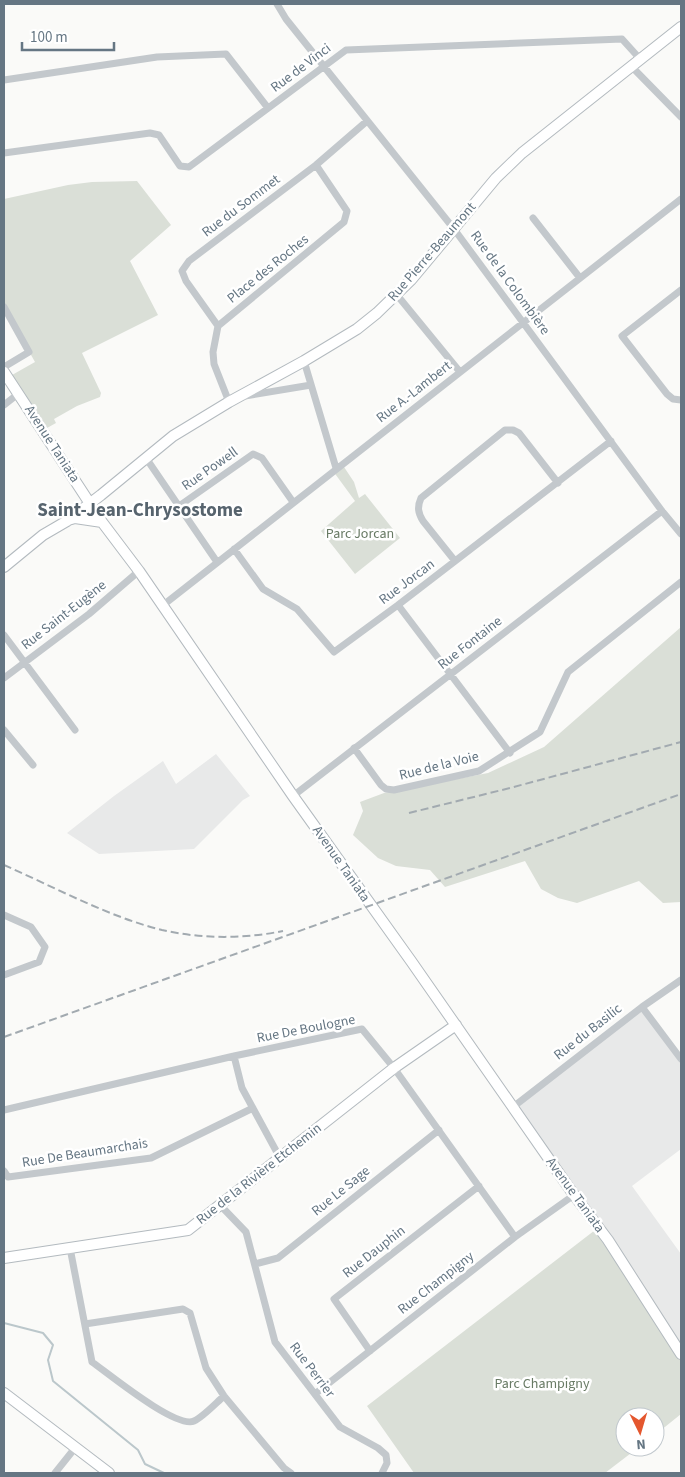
<svg xmlns="http://www.w3.org/2000/svg" width="685" height="1477" viewBox="0 0 685 1477" font-family="'Source Sans 3',sans-serif">
<style>
.built{fill:#e8e9e9}
.green{fill:#dadfd7}
.lines{fill:none;stroke-linecap:round;stroke-linejoin:round}
.stream{stroke:#bbc7cb;stroke-width:2}
.secondary-casing{stroke:#b3babf;stroke-width:12}
.street{stroke:#c3c8cc;stroke-width:7}
.secondary{stroke:#fff;stroke-width:10}
.rail{stroke:#a2aab0;stroke-width:2;stroke-dasharray:8 4;stroke-linecap:butt}
.labels{text-anchor:middle;dominant-baseline:central;stroke-width:5;stroke-linejoin:round;paint-order:stroke}
.street-label{font-size:14px;fill:#657683;stroke:#fff}
.park-label{font-size:14px;fill:#687a64;stroke:#fff}
.district-label{font-size:19px;font-weight:bold;fill:#57646e;stroke:#fff}
</style>
<rect width="100%" height="100%" fill="#fafaf8"/>
<path class="built" d="M216,754L250,796L243,800L194,849L99,854L67,833L114,796L163,761L176,784Z
M642,1007L681,1059V1149L632,1186L681,1254V1354L513,1107Z"/>
<path class="green" d="M137,181L171,225L130,261L158,315L82,353L101,393L100,397L77,406L54,419L56,423L47,428L12,375L35,362L4,307V199L68,185L92,182Z
M342,464L354,482L359,498L365,494L400,538L355,574L321,531L355,501L333,471Z
M681,627V902L663,903L639,881L577,903L558,898L541,889L525,861L445,887L430,870L396,866L378,858L353,835L363,811L360,802L384,793L488,773L544,747Z
M599,1227L681,1353V1414L655,1435V1417H625V1447H639L605,1473H414L367,1406Z"/>
<g class="lines">
<path class="stream" d="M4,1323L43,1333L53,1345L48,1360L53,1381L138,1450L145,1464L164,1473"/>
<defs>
<path id="secondary" d="M4,372L102,522L139,571L293,796L411,961L574,1195L608,1240L681,1354
M68,520L75,518L102,522
M4,567L43,535L67,521L101,495L173,436L229,402L304,361L357,329L377,313L411,280L496,178L522,153L681,27
M4,1258L188,1230L394,1068L456,1025
M4,1393L109,1473"/>
</defs>
<use href="#secondary" class="secondary-casing"/>
<path class="street" d="M277,4L286,19L454,229L662,511L681,534
M632,67L681,117
M4,80L157,57L226,54L268,108
M4,153L150,133L159,135L180,166L189,167L346,50L622,39L641,60
M533,218L580,278
M681,290L622,336L667,394L673,399L681,400
M397,295L460,372
M4,307L29,352L4,367
M218,326L186,281L182,271L189,261L316,165L367,121
M304,361L336,468
M245,396L311,385
M229,402L214,364L213,352L218,326L344,222L347,211L316,165
M4,405L18,394
M146,458L217,562
M179,506L253,454L262,458L293,502
M234,549L263,589L297,609L334,652L398,605L611,441
M455,561L423,521C418,513 417,507 421,498L505,430H513L519,433L558,483
M398,605L510,753
M162,606L681,199
M4,635L75,730
M4,678L89,614L139,571
M4,730L33,765
M354,748L381,785L386,789L394,790L479,771L540,732L568,672L681,582
M293,796L662,511
M4,915L31,927L45,947L39,962L4,975
M642,1007L681,1059
M234,1056L242,1088L280,1158
M513,1107L642,1007L681,980
M4,1110L234,1056L362,1029L394,1068L515,1237
M4,1171L8,1177L151,1158L253,1108
M220,1205L246,1232L275,1342L340,1427L378,1448L386,1455L387,1463L382,1473
M70,1248L92,1362C109,1374 176,1429 194,1421C203,1417 216,1403 224,1396
M255,1264L278,1258L439,1130
M85,1324L183,1309L190,1313L206,1368L224,1396L284,1468L291,1473
M370,1351L334,1299L479,1186
M315,1394L515,1237L574,1195
M55,1473L75,1448"/>
<use href="#secondary" class="secondary"/>
<path class="rail" d="M409,813L510,788L681,742
M4,865C54,887 109,917 162,930C202,939 243,939 283,931
M4,1037L681,794"/>
</g>
<g class="labels">
<g class="street-label">
<text transform="translate(301 68) rotate(-37)">Rue de Vinci</text>
<text transform="translate(241 206) rotate(-37)">Rue du Sommet</text>
<text transform="translate(432 252) rotate(-49)">Rue Pierre-Beaumont</text>
<text transform="translate(268 269) rotate(-39)">Place des Roches</text>
<text transform="translate(510 283) rotate(54)">Rue de la Colombière</text>
<text transform="translate(414 392) rotate(-38)">Rue A.-Lambert</text>
<text transform="translate(52 444) rotate(57)">Avenue Taniata</text>
<text transform="translate(210 469) rotate(-35)">Rue Powell</text>
<text transform="translate(407 582) rotate(-37)">Rue Jorcan</text>
<text transform="translate(64 615) rotate(-38)">Rue Saint-Eugène</text>
<text transform="translate(470 643) rotate(-38)">Rue Fontaine</text>
<text transform="translate(439 766) rotate(-14)">Rue de la Voie</text>
<text transform="translate(341 864) rotate(55)">Avenue Taniata</text>
<text transform="translate(306 1029) rotate(-11)">Rue De Boulogne</text>
<text transform="translate(588 1032) rotate(-38)">Rue du Basilic</text>
<text transform="translate(85 1153) rotate(-9)">Rue De Beaumarchais</text>
<text transform="translate(259 1174) rotate(-38)">Rue de la Rivière Etchemin</text>
<text transform="translate(341 1191) rotate(-39)">Rue Le Sage</text>
<text transform="translate(575 1195) rotate(54)">Avenue Taniata</text>
<text transform="translate(374 1252) rotate(-38)">Rue Dauphin</text>
<text transform="translate(436 1283) rotate(-38)">Rue Champigny</text>
<text transform="translate(312 1370) rotate(53)">Rue Perrier</text>
</g>
<g class="park-label">
<text x="360" y="534">Parc Jorcan</text>
<text x="542" y="1384">Parc Champigny</text>
</g>
<g class="district-label">
<text x="140" y="510">Saint-Jean-Chrysostome</text>
</g>
</g>
<rect width="685" height="1477" fill="none" stroke="#657683" stroke-width="10"/>
<g transform="translate(640 1432) rotate(175)"><circle r="24" fill="#ffffff" stroke="#c1c8cd"/>
<path d="M0-4L9 19L0 12L-9 19Z" fill="#e4572e"/>
<text y="-8" font-size="14" font-weight="bold" text-anchor="middle" fill="#657683">N</text>
</g>
<path d="M22 42v8h92v-8" fill="none" stroke="#657683" stroke-width="2.5"/>
<text x="30" y="42" font-size="15" fill="#657683" stroke="#ffffff" stroke-width="4" paint-order="stroke">100 m</text>
</svg>
